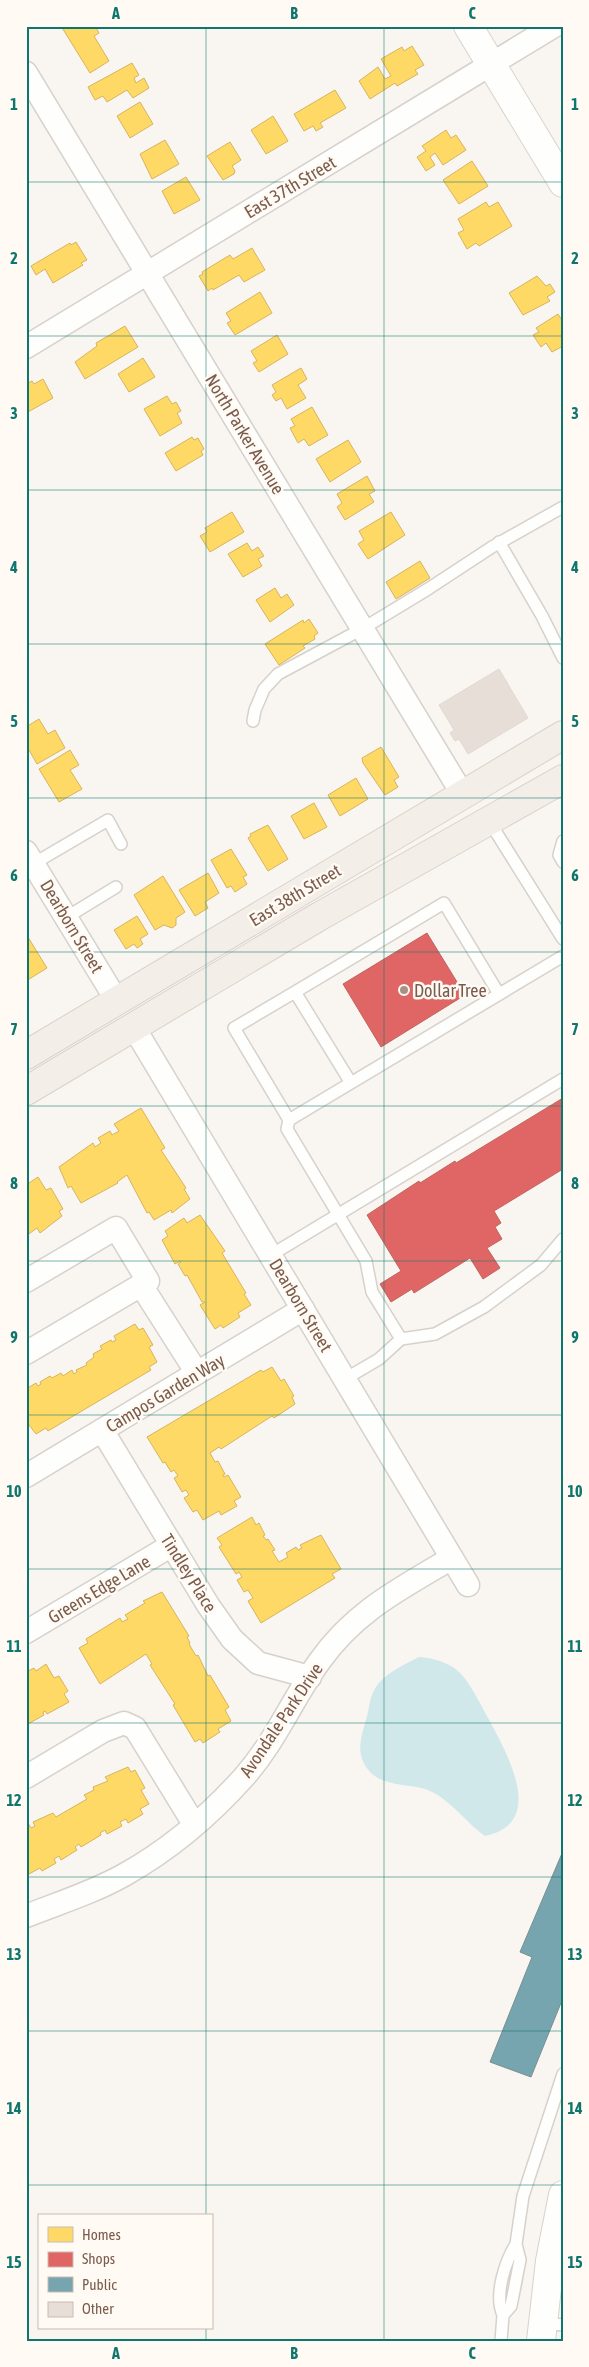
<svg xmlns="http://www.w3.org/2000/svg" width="589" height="2367" viewBox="0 0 589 2367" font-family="'Asap Condensed',sans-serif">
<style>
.water{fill:#d0e8ea}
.homes{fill:#ffd966;stroke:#d7b45e}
.shops{fill:#e06666;stroke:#c1635e}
.public{fill:#76a5af;stroke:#778f92}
.building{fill:#e6ded7;stroke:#e2d8d2}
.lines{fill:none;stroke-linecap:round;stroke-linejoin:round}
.lane-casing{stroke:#d7d1cb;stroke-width:14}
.street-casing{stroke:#d7d1cb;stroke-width:25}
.secondary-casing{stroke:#d9d2cb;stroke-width:30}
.primary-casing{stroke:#dad1cc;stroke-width:30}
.lane{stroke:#fefefd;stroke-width:11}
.street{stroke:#fefefd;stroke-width:22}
.secondary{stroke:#fefefd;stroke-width:28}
.primary{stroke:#f3eee8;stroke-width:28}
.grid{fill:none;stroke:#0f766e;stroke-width:1;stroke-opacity:0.55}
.poi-dot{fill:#a69286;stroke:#fffaf3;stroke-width:2}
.labels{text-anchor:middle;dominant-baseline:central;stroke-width:5;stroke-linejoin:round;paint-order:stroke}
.street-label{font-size:18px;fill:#7a5c4d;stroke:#fffaf3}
.poi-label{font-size:18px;fill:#7a5c4d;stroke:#fffaf3;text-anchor:start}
.neatline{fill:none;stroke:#0f766e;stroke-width:2}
.grid-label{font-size:16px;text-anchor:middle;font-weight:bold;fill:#0f766e}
</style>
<rect width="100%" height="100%" fill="#f9f5f0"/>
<path class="water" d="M419,1657C432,1658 448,1662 458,1671C470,1682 479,1702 487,1716C505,1750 549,1823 485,1836C465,1822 449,1797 425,1789C408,1784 385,1786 371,1773C352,1753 363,1734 368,1712C370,1702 371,1693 378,1684C388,1672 405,1664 419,1657Z"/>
<path class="homes" d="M61,26H95L99,33L94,36L109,61L90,73Z
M412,46L424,65L415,70L418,74L397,86L395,83L370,99L359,81L378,67L385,79L391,76L381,59L402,47L404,51Z
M132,63L139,75L134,78L136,83L144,78L149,88L133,98L127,90L107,102L103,96L95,100L88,87Z
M335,90L346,108L320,123L323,127L316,131L313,126L304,131L294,114Z
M140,102L153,124L130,138L117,116Z
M273,116L288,141L266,154L251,130Z
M446,130L451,138L456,135L466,150L443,165L435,153L430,157L435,165L426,171L417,157L426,151L422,146Z
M165,140L179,164L152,179L140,154Z
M230,142L241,160L232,166L235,171L234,174L223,180L207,156Z
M472,161L488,186L459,204L443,180Z
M186,177L200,200L174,214L162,191Z
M486,202L489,207L498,202L512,226L479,246L476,243L467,249L458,233L464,230L458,219Z
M76,242L87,260L81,263L83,265L53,283L45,269L36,275L31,266L70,243L71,245Z
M252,248L265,270L244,282L239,275L213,290L212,288L208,291L199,276L203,274L202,272L230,255L233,259Z
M537,276L546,286L550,284L555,292L547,297L550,301L523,315L509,293Z
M260,292L272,313L235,335L227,323L231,321L226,313Z
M558,314L563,322V346L552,352L546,343L541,347L533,335L539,332L536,328Z
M125,326L138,347L85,379L75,362L97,346L96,343Z
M277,335L288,354L259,372L253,363L257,361L251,351Z
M143,358L155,377L129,392L118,374Z
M301,368L307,379L298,385L306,398L287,409L281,398L276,401L272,395L276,392L272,385Z
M43,379L53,398L26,413V384L32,381L34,384Z
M167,396L172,404L176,402L181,411L177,413L182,423L160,436L144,409Z
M312,407L328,435L309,446L304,439L298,443L290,428L295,426L291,419Z
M192,437L194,440L198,438L204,449L201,451L203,455L176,471L165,453Z
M348,440L361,462L330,482L316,459Z
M367,476L375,491L369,494L374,502L345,520L337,507L342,503L337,494Z
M232,512L244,532L210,552L200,536L207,532L205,528Z
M391,512L405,535L368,559L358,544L364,540L359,531Z
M247,543L252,551L258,547L264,556L258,559L262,566L243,577L228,554Z
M420,561L430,578L396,599L386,582Z
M275,588L281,598L287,594L294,605L270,622L256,600Z
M309,619L318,633L314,636L315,639L303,646L305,648L279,665L265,644L303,620L304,623Z
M39,719L48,734L55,730L65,748L37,764L29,750L26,752V727Z
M381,747L399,777L394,780L398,787L385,795L363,763L362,758Z
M70,750L79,765L70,770L82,789L59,802L39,769Z
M356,778L368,799L340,816L328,795Z
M314,803L327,827L304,839L291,816Z
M268,825L288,859L268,871L248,838L251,836L250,834Z
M231,849L247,875L243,877L247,884L235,892L231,886L227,888L211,860Z
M208,873L219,893L205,902L208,908L195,916L179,890Z
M163,876L185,912L176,918V925L172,928L164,925L155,930L134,895Z
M137,916L148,934L140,939L143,944L137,948L134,944L126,949L114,930Z
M26,934L47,968L26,981Z
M141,1108L165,1148L161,1150L186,1188L184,1189L190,1199L172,1213L171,1210L154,1220L149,1212L147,1213L127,1175L117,1182L118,1183L81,1203L71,1186L68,1188L59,1167L93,1143L95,1147L101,1143L98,1138L110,1131L112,1135L119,1131L114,1124Z
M38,1177L46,1190L51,1188L63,1209L59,1211L62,1216L40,1233L37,1228L26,1236V1185Z
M200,1215L225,1251L222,1253L246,1293L244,1294L251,1305L238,1313L240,1317L223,1328L221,1325L215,1329L200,1305L205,1302H202L187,1275L185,1276L178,1264L181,1262L180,1261L175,1264L162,1240L168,1236L165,1231L184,1218L187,1223Z
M135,1324L139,1330L143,1328L153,1345L149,1347L157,1362L149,1367L151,1370L48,1431L46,1428L36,1434L26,1421V1389L36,1383L38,1386L41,1384L40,1382L50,1376L52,1378L61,1373L63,1376L72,1370L74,1374L77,1372L76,1370L87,1365L86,1363L94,1357L93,1354L102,1349L100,1346L111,1340L112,1342L116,1340L114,1336Z
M272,1367L281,1381L284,1379L294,1396L292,1397L295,1404L274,1418L272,1416L221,1449L219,1447L210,1453L215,1462L218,1461L225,1474L223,1475L224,1477L228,1475L241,1497L234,1501L237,1506L221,1515L219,1511L203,1520L197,1510L193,1512L184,1498L189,1495L186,1490L182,1492L174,1478L178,1476L174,1470L171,1472L165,1462L163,1463L147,1437L261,1370L263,1372Z
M252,1517L256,1525L259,1523L265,1535L263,1536L266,1540L268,1539L275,1550L272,1551L279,1562L288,1557L286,1553L296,1547L298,1550L302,1548L300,1545L321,1535L341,1569L332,1574L335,1578L261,1623L248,1601L253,1598L248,1590L244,1592L237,1580L242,1577L239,1572L236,1574L219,1547L222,1545L217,1538Z
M162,1592L189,1636L187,1637L190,1643L189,1644L196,1656L198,1655L208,1676L210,1675L229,1707L225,1710L231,1721L218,1729L220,1732L203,1743L200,1739L195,1742L173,1705L175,1704L150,1665L152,1664L146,1654L100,1684L79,1648L88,1643L86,1639L120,1618L122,1622L128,1619L125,1615L145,1603L143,1601Z
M46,1664L54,1678L59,1676L68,1691L64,1694L69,1702L47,1714L45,1711L43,1712L44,1715L26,1725V1672L34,1668L36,1671Z
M128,1767L131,1772L135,1770L145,1788L141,1790L149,1804L140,1809L143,1814L128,1823L126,1819L120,1822L122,1826L107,1834L105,1830L100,1833L101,1835L81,1847L79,1844L75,1847L77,1850L61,1860L59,1856L54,1859L56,1863L42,1871L40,1868L29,1874L26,1870V1824L28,1823L31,1828L35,1826L33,1822L53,1813L56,1817L87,1799L84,1795L94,1790L93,1787L108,1781L105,1777Z"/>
<path class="shops" d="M427,933L465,995L381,1047L343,984Z
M563,1098V1169L494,1211L501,1223L495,1227L502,1239L487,1248L500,1268L483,1279L470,1258L414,1293L412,1289L391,1302L380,1284L401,1271L367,1215L419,1181L420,1183L455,1161L456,1163Z"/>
<path class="public" d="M563,1851V1998L531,2077L490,2062L532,1957L520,1952Z"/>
<path class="building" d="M499,669L528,718L468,754L459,739L455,741L450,733L454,730L439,705Z"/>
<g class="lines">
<defs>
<path id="lane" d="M499,542L542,616L563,658
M253,721L255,710L264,689L278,674L362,629L428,589L492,547L563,507
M489,821L563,939
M563,841L559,855L563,862
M33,864L108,820L121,844
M67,917L116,887
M351,1083L295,992L444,903L499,994
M289,1120L234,1028L295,992
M271,1255L563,1079
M401,1339L435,1334L484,1307L541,1265L563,1239
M345,1379L379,1359L401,1339L372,1292L366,1261L287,1129L289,1120L563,956
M516,2244C505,2262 494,2295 503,2315L511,2306L520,2260L516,2244L523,2196L563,2074
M543,2323L563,2325
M501,2341L503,2315"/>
<path id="street" d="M26,73L463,795
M26,347L554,26
M26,852L117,1001
M133,1026L468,1585
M26,1281L116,1228L148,1281L26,1353
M141,1285L197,1373
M102,1430L208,1605L232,1639L258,1663L310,1677
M26,1476L303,1309
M26,1632L172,1545
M26,1777L103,1731L124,1723L135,1728L194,1824
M26,1916C59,1903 94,1892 124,1875C169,1850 210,1815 244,1777C275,1742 292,1700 319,1662C355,1611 400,1589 452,1558"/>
<path id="secondary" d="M468,26L563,183
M541,2341L550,2261L563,2195"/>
<path id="primary" d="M26,1055L563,735
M26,1091L320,916L563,779"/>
</defs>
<use href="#lane" class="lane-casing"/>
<use href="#street" class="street-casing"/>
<use href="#secondary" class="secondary-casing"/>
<use href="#primary" class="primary-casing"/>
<use href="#lane" class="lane"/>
<use href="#street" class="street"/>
<use href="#secondary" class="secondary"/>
<use href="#primary" class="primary"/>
</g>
<path class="grid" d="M206,26V2216M384,26V2341M26,182H563M26,336H563M26,490H563M26,644H563M26,798H563M26,952H563M26,1106H563M26,1261H563M26,1415H563M26,1569H563M26,1723H563M26,1877H563M26,2031H563M26,2185H563M206,2328V2341"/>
<circle class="poi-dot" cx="404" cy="990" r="5"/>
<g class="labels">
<g class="street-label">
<text transform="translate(290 187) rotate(-31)">East 37th Street</text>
<text transform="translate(245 434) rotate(59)">North Parker Avenue</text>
<text transform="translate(295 895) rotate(-31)">East 38th Street</text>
<text transform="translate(72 926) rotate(59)">Dearborn Street</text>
<text transform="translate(301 1305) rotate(59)">Dearborn Street</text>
<text transform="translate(165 1393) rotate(-31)">Campos Garden Way</text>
<text transform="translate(189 1573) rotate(58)">Tindley Place</text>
<text transform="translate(99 1589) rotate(-31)">Greens Edge Lane</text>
<text transform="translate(281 1720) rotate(-56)">Avondale Park Drive</text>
</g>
<g class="poi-label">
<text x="414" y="990">Dollar Tree</text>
</g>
</g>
<rect width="589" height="2367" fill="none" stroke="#fffaf3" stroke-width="55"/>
<rect x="38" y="2214" width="175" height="115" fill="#fffaf3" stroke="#cabbb1"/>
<rect x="48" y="2227" width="25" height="15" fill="#ffd966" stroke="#cabbb1"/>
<text x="82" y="2240" font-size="15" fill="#7a5c4d">Homes</text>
<rect x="48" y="2252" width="25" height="15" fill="#e06666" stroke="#cabbb1"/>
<text x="82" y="2264" font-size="15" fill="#7a5c4d">Shops</text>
<rect x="48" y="2277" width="25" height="15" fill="#76a5af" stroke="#cabbb1"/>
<text x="82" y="2290" font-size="15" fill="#7a5c4d">Public</text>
<rect x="48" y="2302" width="25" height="15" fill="#e6ded7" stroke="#cabbb1"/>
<text x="82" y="2314" font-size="15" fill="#7a5c4d">Other</text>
<rect x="28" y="28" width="534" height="2312" class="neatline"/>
<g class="grid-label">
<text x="116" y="19">A</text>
<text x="294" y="19">B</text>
<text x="472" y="19">C</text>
<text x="14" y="110">1</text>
<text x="575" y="110">1</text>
<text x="14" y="264">2</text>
<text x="575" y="264">2</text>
<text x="14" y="419">3</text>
<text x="575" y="419">3</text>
<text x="14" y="573">4</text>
<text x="575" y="573">4</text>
<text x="14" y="727">5</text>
<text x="575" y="727">5</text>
<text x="14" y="881">6</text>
<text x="575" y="881">6</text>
<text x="14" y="1035">7</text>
<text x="575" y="1035">7</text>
<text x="14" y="1189">8</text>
<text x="575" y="1189">8</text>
<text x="14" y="1343">9</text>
<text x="575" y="1343">9</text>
<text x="14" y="1497">10</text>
<text x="575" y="1497">10</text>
<text x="14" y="1652">11</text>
<text x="575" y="1652">11</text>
<text x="14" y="1806">12</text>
<text x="575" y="1806">12</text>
<text x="14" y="1960">13</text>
<text x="575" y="1960">13</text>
<text x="14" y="2114">14</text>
<text x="575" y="2114">14</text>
<text x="14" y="2268">15</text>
<text x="575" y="2268">15</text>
<text x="116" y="2359">A</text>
<text x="294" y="2359">B</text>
<text x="472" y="2359">C</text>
</g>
</svg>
